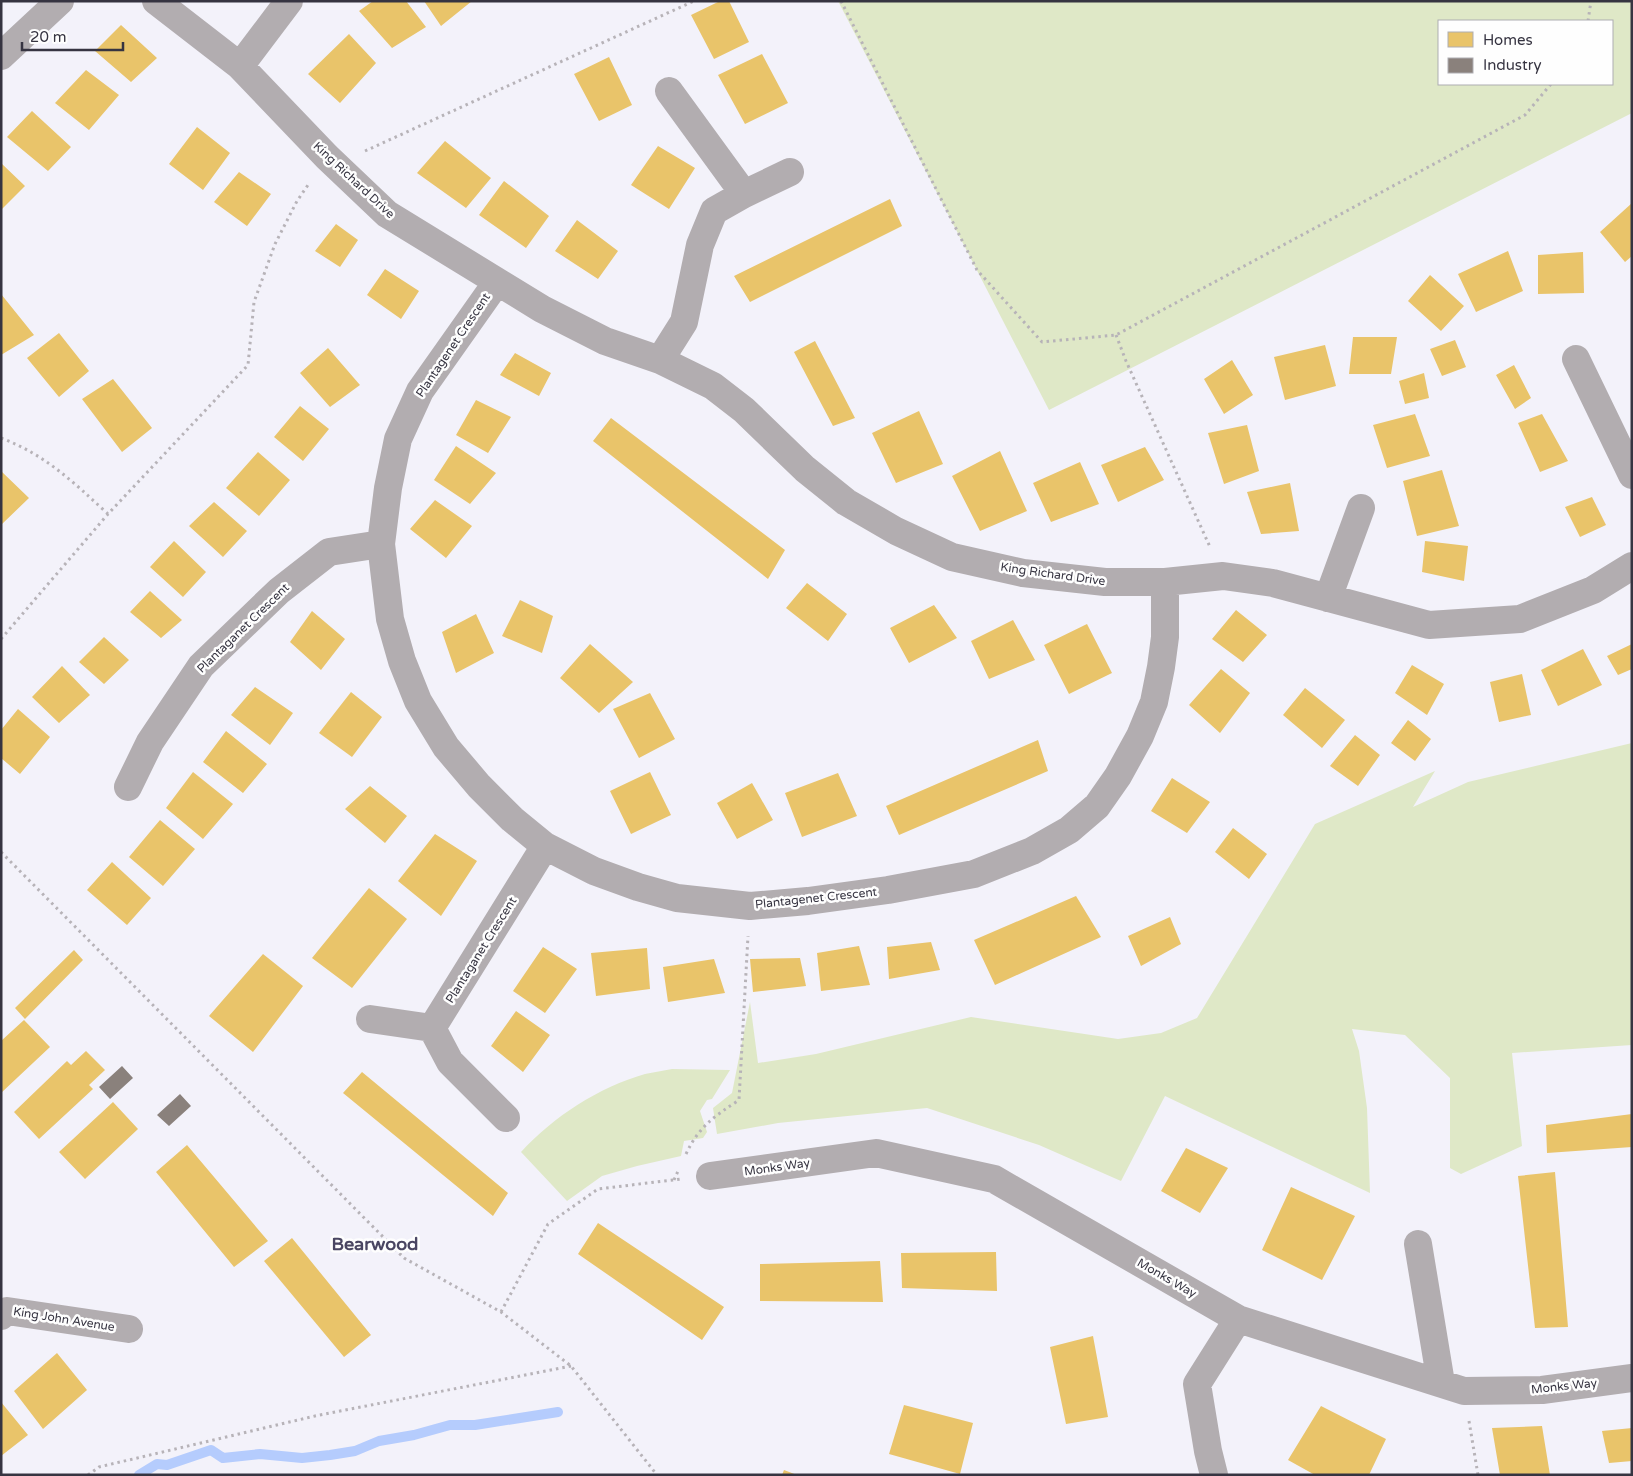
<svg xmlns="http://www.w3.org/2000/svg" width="1633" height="1476" viewBox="0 0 1633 1476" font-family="'Varela Round',sans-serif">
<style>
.green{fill:#dfe8c7;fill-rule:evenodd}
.homes{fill:#e9c46a}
.industry{fill:#8a817c}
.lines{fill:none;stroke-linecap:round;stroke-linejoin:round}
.stream{stroke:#b5ccfd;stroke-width:10}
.path{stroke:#b7b3b8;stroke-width:3;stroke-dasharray:2.5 4;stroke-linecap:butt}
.minor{stroke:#b2adb0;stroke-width:28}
.labels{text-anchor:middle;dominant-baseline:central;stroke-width:5;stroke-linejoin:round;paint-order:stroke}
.street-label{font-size:12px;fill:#363441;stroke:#fefefe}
.district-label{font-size:18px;font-weight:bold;fill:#4a4662;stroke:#fefefe}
</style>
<rect width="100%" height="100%" fill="#f3f2fa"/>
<path class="green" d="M838,1H1632V113L1049,410ZM1439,21H1612V84H1439Z
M1632,743V1045L1512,1053L1522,1146L1461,1174L1450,1168V1078L1405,1035L1352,1029L1359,1051L1367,1108L1370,1193L1165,1096L1121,1181L1039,1145L927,1108L778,1123L717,1134L713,1108L732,1093L750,1002L758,1063L816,1054L971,1017L1118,1039L1161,1033L1197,1018L1315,824L1435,771L1413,807L1468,782Z
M672,1069L730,1070L712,1099L707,1100L700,1111L707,1132L703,1138L684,1141L681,1156L637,1166L602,1176L567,1201L521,1152C553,1117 599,1087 645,1074C654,1072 663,1071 672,1069Z"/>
<path class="homes" d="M373,1H406L426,27L392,48L359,11Z
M424,1H472L441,26Z
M720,1H729L749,42L714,59L691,15Z
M121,25L157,58L131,82L95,51Z
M349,34L376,63L340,103L308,74Z
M762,54L788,103L745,124L718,75Z
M609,57L632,105L599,121L574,74Z
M86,70L119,95L89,130L55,103Z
M32,111L71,147L48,171L7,137Z
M197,127L230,153L203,190L169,164Z
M445,141L491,178L466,208L417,173Z
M658,146L695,168L669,209L631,185Z
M1,163L25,186L1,210Z
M239,172L271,194L247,226L214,202Z
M504,181L549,216L526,248L479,215Z
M890,199L902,226L750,302L734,276Z
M1632,203V256L1625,262L1600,232Z
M577,220L618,251L598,279L555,251Z
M336,224L358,240L340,267L315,251Z
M1508,251L1523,291L1476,312L1458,274Z
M1583,252L1584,293L1538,294V255Z
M385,269L419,291L401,319L367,295Z
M1430,275L1464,306L1441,331L1408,301Z
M1,294L34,335L1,355Z
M59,333L89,371L59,397L27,358Z
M1353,337H1397L1391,374H1349Z
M1455,340L1466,367L1442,376L1430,349Z
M815,341L855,418L833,426L794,352Z
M1325,345L1336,386L1285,400L1274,357Z
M328,348L360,385L330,407L300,373Z
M515,353L551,373L539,396L500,375Z
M1232,360L1253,395L1224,414L1204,379Z
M1514,365L1531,398L1515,409L1496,375Z
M1424,373L1429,398L1405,404L1399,381Z
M113,379L152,428L122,452L82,399Z
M476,400L511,417L488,453L456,435Z
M300,406L329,429L303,461L274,437Z
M919,411L943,464L896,483L872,433Z
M1415,414L1430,456L1387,468L1373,425Z
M1542,414L1568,461L1540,472L1518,423Z
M611,418L785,550L768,579L593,441Z
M1247,425L1259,471L1224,484L1208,433Z
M456,446L496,473L470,504L434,480Z
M1145,447L1164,480L1118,502L1101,465Z
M1000,451L1027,511L980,531L952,476Z
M258,452L290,480L259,516L226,488Z
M1080,462L1099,504L1051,522L1033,483Z
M1442,470L1459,526L1417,536L1403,481Z
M1,471L29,498L1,525Z
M1290,483L1299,531L1261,534L1247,492Z
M1592,497L1606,525L1580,537L1565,507Z
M435,500L472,526L446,558L410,529Z
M214,502L247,531L223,557L189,526Z
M174,541L206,572L183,597L150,567Z
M1425,541L1468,546L1464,581L1422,572Z
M807,583L847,614L828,641L786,608Z
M150,591L182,620L161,638L130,612Z
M520,600L553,616L542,653L502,636Z
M934,605L957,638L909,663L890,628Z
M1236,610L1267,635L1243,662L1212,639Z
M312,611L345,639L321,670L290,642Z
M476,614L494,653L456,673L442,632Z
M1013,620L1035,660L989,679L971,641Z
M1087,624L1112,673L1069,694L1044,645Z
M104,637L129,660L104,684L79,662Z
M590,644L633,682L599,713L560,678Z
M1632,644V669L1618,675L1607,656Z
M1583,649L1602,685L1558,706L1541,670Z
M1412,665L1444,684L1427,715L1395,693Z
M62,666L90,695L59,723L32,697Z
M1221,669L1250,693L1220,733L1189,705Z
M1522,674L1531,715L1499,722L1490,682Z
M255,687L293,713L270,745L231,715Z
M1305,688L1345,720L1322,748L1283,715Z
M351,692L382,717L352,757L319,733Z
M650,693L675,739L639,758L613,709Z
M18,709L50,737L20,774L1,758V730Z
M1408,720L1431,739L1415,761L1391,743Z
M226,731L267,764L243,793L203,762Z
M1355,735L1380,755L1358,786L1330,766Z
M1038,740L1048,771L899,835L886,806Z
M193,772L233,804L203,839L166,808Z
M650,772L671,815L631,834L610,791Z
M838,773L857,816L802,837L785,793Z
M1172,778L1210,802L1187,833L1151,811Z
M752,783L773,820L737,839L717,803Z
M370,786L407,816L385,843L345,809Z
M160,820L195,849L163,886L129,857Z
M1233,828L1267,854L1249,879L1215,852Z
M435,834L477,861L441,916L398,881Z
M112,862L151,898L127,925L87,890Z
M369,888L407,919L352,988L312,958Z
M1076,896L1101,937L995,985L974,940Z
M1170,917L1181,944L1141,966L1128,936Z
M931,942L940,970L889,979L887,947Z
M859,946L870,985L821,991L817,953Z
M543,947L577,969L545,1013L513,991Z
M647,948L650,989L596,996L591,953Z
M74,950L83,960L25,1019L15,1008Z
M263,954L303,986L253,1052L209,1016Z
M800,958L806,986L753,992L750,959Z
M714,959L725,993L668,1002L663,967Z
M516,1011L550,1035L523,1072L491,1046Z
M24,1020L50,1047L1,1093V1041Z
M86,1051L105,1070L89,1085L93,1089L39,1139L14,1112L67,1061L71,1065Z
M362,1072L508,1193L493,1216L343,1093Z
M113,1102L138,1129L85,1179L59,1152Z
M1632,1114V1147L1547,1153L1546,1125Z
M187,1145L268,1241L234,1267L156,1172Z
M1186,1148L1228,1168L1200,1213L1161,1191Z
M1555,1172L1568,1327L1535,1328L1518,1176Z
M1291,1187L1355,1216L1322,1280L1262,1250Z
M598,1223L724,1307L702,1340L578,1254Z
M292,1238L371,1335L344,1357L264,1261Z
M996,1252L997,1291L902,1288L901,1253Z
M880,1261L883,1302L760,1301V1264Z
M1093,1336L1108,1417L1066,1424L1050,1347Z
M57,1353L87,1390L43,1429L14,1391Z
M1,1402L28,1435L1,1456Z
M904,1405L973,1423L960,1474L889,1454Z
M1321,1406L1386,1439L1369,1475H1315L1288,1460Z
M1542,1426L1550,1475H1500L1492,1428Z
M1632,1428V1461L1609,1463L1602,1431Z
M784,1470L797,1475H782Z"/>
<path class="industry" d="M122,1066L133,1078L110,1099L99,1087Z
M180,1094L191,1106L169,1126L157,1115Z"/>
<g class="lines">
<path class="stream" d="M139,1475L157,1464L167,1465L211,1450L223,1458L260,1454L302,1458L330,1455L355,1451L379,1441L414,1435L450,1425H475L558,1412"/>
<path class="path" d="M841,1L977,270L1042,342L1116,335L1525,115L1551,84
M1588,21L1591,1
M365,151L694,1
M1116,335L1126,361L1210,547
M1,438C46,455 73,482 108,514L248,365L254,302L275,244L297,201L310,182
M1,639L108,514
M1,852L404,1258L501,1312L571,1366L657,1475
M686,1154C699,1126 715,1116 739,1100L748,936
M674,1180L678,1171
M501,1312L548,1224L598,1189L681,1179
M1469,1421L1478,1475
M88,1475L99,1467L315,1416L571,1366"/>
<path class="minor" d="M156,1L240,66L327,157L387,214L542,309L605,341L660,360L713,386L744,410L805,469L846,502L896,531L952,557L1023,573L1105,582H1165L1223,576L1273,583L1429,625L1520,619L1593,590L1632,566
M1,56L60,1
M240,66L289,1
M669,91L744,194
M497,282L420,391L398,439L388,488L381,544L390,619L402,661L418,701L446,747L479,786L512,819L545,846L594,871L638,887L677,898L750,906L808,901L888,890L974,874L1032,851L1069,830L1097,806L1118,776L1140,736L1154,702L1161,667L1165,637V582
M1576,359L1632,475
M660,360L684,322L700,245L714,211L744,194L790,172
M1328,598L1361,508
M128,787L150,742L201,666L279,591L329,552L381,544
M370,1019L432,1028L545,846
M432,1028L450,1062L506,1118
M710,1176L876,1153L994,1179L1238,1319L1464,1391L1542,1390L1632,1378
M1418,1244L1441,1383
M1,1316L7,1311L129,1329
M1214,1475L1208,1451L1197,1384L1238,1319"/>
</g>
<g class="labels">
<g class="street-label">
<text transform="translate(354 180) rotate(43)">King Richard Drive</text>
<text transform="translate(453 345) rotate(-56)">Plantagenet Crescent</text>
<text transform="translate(1053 574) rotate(8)">King Richard Drive</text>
<text transform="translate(243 628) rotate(-44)">Plantaganet Crescent</text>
<text transform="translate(816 898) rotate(-6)">Plantagenet Crescent</text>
<text transform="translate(481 950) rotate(-58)">Plantaganet Crescent</text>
<text transform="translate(777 1167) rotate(-8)">Monks Way</text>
<text transform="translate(1167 1278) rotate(30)">Monks Way</text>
<text transform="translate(64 1319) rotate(9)">King John Avenue</text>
<text transform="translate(1564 1386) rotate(-6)">Monks Way</text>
</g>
<g class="district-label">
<text x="375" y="1244">Bearwood</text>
</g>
</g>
<rect width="1633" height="1476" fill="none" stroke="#363441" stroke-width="5"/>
<rect x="1438" y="20" width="175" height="65" fill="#fefefe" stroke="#aeadb2"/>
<rect x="1448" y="32" width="25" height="15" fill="#e9c46a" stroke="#aeadb2"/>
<text x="1483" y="45" font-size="15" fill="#363441">Homes</text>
<rect x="1448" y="58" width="25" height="15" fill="#8a817c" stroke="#aeadb2"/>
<text x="1483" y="70" font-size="15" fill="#363441">Industry</text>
<path d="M22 42v8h101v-8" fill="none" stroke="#363441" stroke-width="2.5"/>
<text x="30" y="42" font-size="15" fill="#363441" stroke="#fefefe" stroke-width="4" paint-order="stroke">20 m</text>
</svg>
